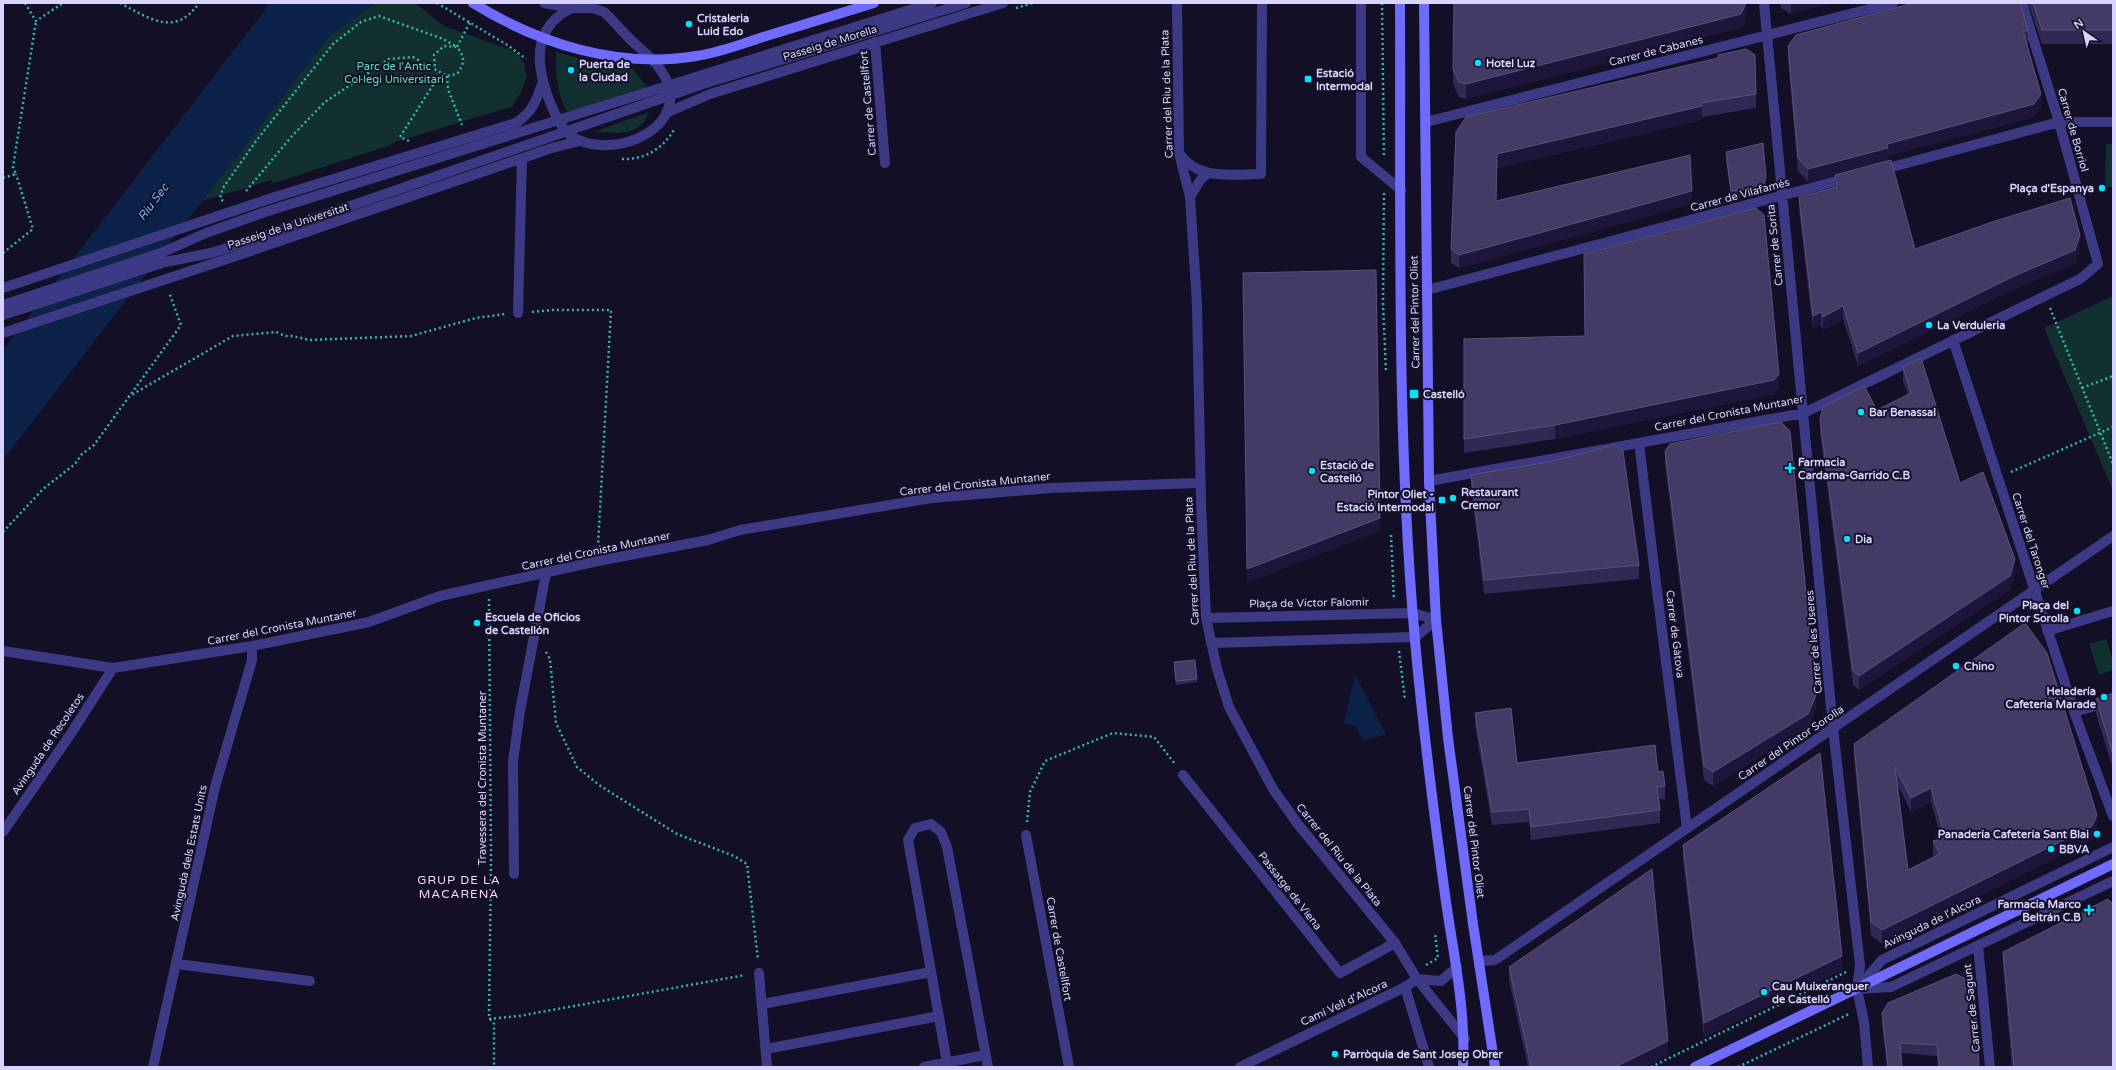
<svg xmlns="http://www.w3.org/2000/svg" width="2116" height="1070" viewBox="0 0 2116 1070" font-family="'Varela Round',sans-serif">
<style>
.green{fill:#12302f}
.water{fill:#0c2248}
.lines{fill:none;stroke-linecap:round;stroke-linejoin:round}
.path{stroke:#2fb8b0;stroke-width:2.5;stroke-dasharray:2 3;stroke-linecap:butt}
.service{stroke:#3d3a85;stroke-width:10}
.pedestrian{stroke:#3d3a85;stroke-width:10}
.minor{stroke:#3d3a85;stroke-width:10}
.tertiary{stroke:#3d3a85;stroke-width:10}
.secondary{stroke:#6f6bff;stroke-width:10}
.service-bridge{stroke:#3d3a85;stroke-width:10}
.minor-bridge{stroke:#3d3a85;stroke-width:10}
.wall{fill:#312854;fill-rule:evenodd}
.shaded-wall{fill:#1d163a}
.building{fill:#433a66;stroke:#5a527e;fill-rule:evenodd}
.poi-dot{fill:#00e5ff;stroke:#130f26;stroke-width:1.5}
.labels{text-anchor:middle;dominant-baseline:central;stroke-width:4;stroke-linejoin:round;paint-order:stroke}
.poi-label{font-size:11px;font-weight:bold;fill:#d9d4ff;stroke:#130f26;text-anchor:start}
.street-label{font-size:11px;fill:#d9d4ff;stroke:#130f26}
.park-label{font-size:11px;fill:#5fe0c0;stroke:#130f26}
.water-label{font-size:12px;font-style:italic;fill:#62b6ff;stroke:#130f26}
.neighbourhood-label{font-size:12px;letter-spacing:1px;fill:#ffd6f0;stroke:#130f26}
</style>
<rect width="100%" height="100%" fill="#130f26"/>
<path class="green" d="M375,3H415L444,26L516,52L524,63L527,77L521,92L513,106L392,143L391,145L271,184L272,180L202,201L329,36Z
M556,52L607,66L633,69L647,87L567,112C557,93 555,74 556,52Z
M649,112C641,137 615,133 594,132Z
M2106,144H2113V187H2105Z
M2113,296V491L2044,328Z
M2106,639L2113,660V670L2099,675L2089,644Z"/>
<path class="water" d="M268,3H375L329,36L3,460V350L264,11Z
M1355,674L1386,735L1363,740L1356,726L1344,723Z"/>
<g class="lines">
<path class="path" d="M25,3L36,21L63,3
M120,3C149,18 175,38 199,3
M437,3L509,46L526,59
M1382,3L1384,158
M1016,8L1033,3
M447,76L448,89L462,125
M409,141L400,137L440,74
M622,159C645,160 664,148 675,128
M3,178L16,174L13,167L36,21
M246,191L292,136L325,102L389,59L413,57L447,76L457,74C465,63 465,57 457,47L444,46L434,55L435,69
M1384,193L1383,303L1386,372
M223,201L220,198L223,188L256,141L333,44L361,22L379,16L443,39L457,47L470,22
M3,253L33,229L16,174
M2050,308L2113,464
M532,312L553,310H611L598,546
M2082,388L2113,376
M128,397L233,336L276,332L285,336H293L309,340L411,336L476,318L505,314
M2011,472L2113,427
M3,532L43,489L75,464L82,454L94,445L181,325L169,292
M1391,535L1394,600
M489,599L491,859L489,1019
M1399,651L1405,700
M546,652L550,659L556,723L577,767L599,785L677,834L734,856L747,864L758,960
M1027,822L1030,792L1045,761L1113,733L1154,737L1175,764
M1426,965L1438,958L1435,933
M489,1019L519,1016L745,975
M490,1019L494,1024V1067
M1651,1067L1846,972
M1738,1067L1849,1014"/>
<path class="service" d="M1361,3V157L1401,190
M1179,153C1198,181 1232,174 1261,174L1262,3
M1190,197L1201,179L1207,174
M265,212L932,3
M243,243L706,83L966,3
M1183,775L1340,973L1395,943
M514,874L513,761L520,711L546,573
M759,973L767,1067
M1405,987L1429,1067
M762,1004L931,972
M766,1049L939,1016
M947,1063L908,840L915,828L931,824L941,832L947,847L988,1067
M924,1067L985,1055"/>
<path class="pedestrian" d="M2059,122H2113
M1655,575L1687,828
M2047,631L2113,611
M2074,712L2113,701"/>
<path class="minor" d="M1177,3L1179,153L1190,197L1197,304L1201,503L1206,618L1217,669L1229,707L1273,789L1297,823L1395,943L1417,979L1465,1039
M1764,3L1833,728L1860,966L1857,989L1864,1022L1868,1067
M875,42L885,163
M666,113L710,94L1003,3
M1426,122L1893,3
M1881,170L2059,122
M275,197L516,123C533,112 537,99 543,81
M233,257L552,148L579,141
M1427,290L1848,178
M518,313L522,158
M1953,340L2077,720L2113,816
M1639,443L1655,575
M1429,481L1804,413L2080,279L2098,264L2059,122L2022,3
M1206,618L1413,613L1436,620
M1211,643L1415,637L1436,620
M3,651L113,668L252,646L369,622L440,596L598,561L708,540L740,530L932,498L1050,488L1200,483
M3,832L70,735L113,668
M1026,835L1069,1067
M1978,946L1990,1067
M1479,961L1495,960L2113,536
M177,964L310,981
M1857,989L1882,960L2113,847
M1857,989L1891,987L2113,881
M153,1067L215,787L252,660V646
M1240,1067L1405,987L1417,979L1441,981L1457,967"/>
<path class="tertiary" d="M544,3L572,8
M572,8H593L604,12C612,19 619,28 627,36C641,51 661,63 668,84C684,135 604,161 570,135C555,123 542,84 540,64C538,39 548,19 572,8Z"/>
<path class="secondary" d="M473,3C539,44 619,69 696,56C718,53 739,45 760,38C798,26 836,15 874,3
M1400,3C1401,216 1396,429 1415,641C1423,729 1434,815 1446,902C1454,957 1466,1011 1463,1067
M1424,3L1429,481L1436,620L1448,738L1473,924L1495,1067
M1695,1067L2113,864"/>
<path class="service-bridge" d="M3,305L161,253L206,233L265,212
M3,315L165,262L211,253L243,243"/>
<path class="minor-bridge" d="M3,288L275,197
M3,333L233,257"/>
</g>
<path class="wall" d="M1747,3V15L1741,28L1466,99L1459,97L1453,84V69Z
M1780,3H1831L1791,14L1781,8Z
M2028,3H2113V44H2042Z
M2028,31V44H2027L2041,107L2034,117L1888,156V161L1808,182L1798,171L1788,59V46Z
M1756,94V108L1702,117V120L1497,168L1496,201L1692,204L1459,268L1451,263V249L1456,132Z
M1726,152L1766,184L1763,194L1758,195L1731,198L1726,160Z
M1835,175L1915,249L2080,248L2075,263L2012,290L1858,366L1843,319L1823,330L1821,325L1813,329L1799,210V197L1835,187Z
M1464,339L1779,387L1774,394L1555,439L1464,453Z
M1903,367L1960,483L2015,573L2010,590L1859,690L1853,685L1820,433V419L1877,410L1908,395L1903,381Z
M1665,451L1816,708L1808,727L1713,786L1704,780L1665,465Z
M1471,475L1639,565V579L1484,594L1471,488Z
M1174,662L1197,679V682L1176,685Z
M2113,693V769L2096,714V699Z
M1475,713L1517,763L1658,772L1665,786V799H1659L1660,810V823L1531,840L1529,822L1492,825L1475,726Z
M1854,744L2097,829L2092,840L1882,944L1871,935L1854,757ZM1898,785L1911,812L1931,802L1941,838L1933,841V855L1934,856L1908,870Z
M1683,845L1842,970L1704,1037L1683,859Z
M2003,952L2113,1067H2012L2003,966Z
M1509,967L1668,1055L1644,1067H1528L1509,981Z
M1882,1013L1979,1067H1938L1937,1056L1901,1053L1902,1067H1887L1882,1023Z"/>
<path class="shaded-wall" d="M1746,3H1747V15L1741,28L1466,99V84Z
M1791,3H1831L1791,14Z
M2041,94V107L2034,117L1888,156V161L1808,182V169Z
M1702,106V120L1497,168L1496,215L1497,154Z
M1766,177V184L1763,194L1758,195V188Z
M1692,191V204L1459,268V255Z
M2080,235V248L2075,263L2012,290L1858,366V353Z
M1843,306V319L1823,330V317Z
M1821,312V325L1813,329V316Z
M1779,374V387L1774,394L1555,439V425Z
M1380,518V531L1247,583V569Z
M2015,559V573L2010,590L1859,690V676Z
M1816,695V708L1808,727L1713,786V772Z
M1931,788V802L1911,812V798Z
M2097,815V829L2092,840L1882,944V930Z
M1842,956V970L1704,1037V1023Z
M1668,1041V1055L1644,1067H1615Z"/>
<path class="building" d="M1454,3H1746L1741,14L1466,84L1459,82L1453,69Z
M1913,3H2020L2028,31H2023L2041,94L2034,104L1887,144L1888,148L1808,169L1798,158L1788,46L1796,35Z
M2033,3H2113V30H2042Z
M1746,49L1755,55L1756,94L1701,103L1702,106L1497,154L1496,201L1690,155L1692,191L1459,255L1451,249L1456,132L1466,117L1718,58V55Z
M1763,143L1766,177L1763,187L1758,188L1731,191L1726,152Z
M1891,160L1915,249L1995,221L2070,198L2080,235L2075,250L2012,277L1858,353L1843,306L1823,317L1821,312L1813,316L1799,197L1837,187L1835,175Z
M1756,208L1764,215L1779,374L1774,380L1555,425L1464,439V339L1585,336L1584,254Z
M1376,270L1380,518L1247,569L1243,273Z
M1921,358L1960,483L1983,472L2015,559L2010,576L1859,676L1853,671L1820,419L1823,407L1864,386L1877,410L1911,393L1903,367Z
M1781,422L1790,431L1816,695L1808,714L1713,772L1704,766L1665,451L1670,444Z
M1614,445L1623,451L1639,565L1484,580L1471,475L1554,461Z
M2025,623L2047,653L2097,815L2092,826L1882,930L1871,922L1854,744ZM1895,767L1911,798L1931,788L1945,837L1933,841L1940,854L1908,870Z
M1195,660L1197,679L1176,681L1174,662Z
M2113,693V754L2096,699Z
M1511,708L1517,763L1655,745L1658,772L1663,771L1665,786L1657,787L1660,810L1531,827L1529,809L1492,812L1475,713Z
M1820,753L1842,956L1704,1023L1683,845Z
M1652,869L1668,1041L1615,1067H1531L1509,967Z
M2108,899L2113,904V1067H2014L2003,952Z
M1956,974L1974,983L1979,1067H1939L1937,1045L1900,1043L1902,1067H1888L1882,1013L1888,1003Z"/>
<g class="poi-dot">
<circle cx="689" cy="24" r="4"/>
<circle cx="1478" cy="63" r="4"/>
<circle cx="571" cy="70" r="4"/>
<rect x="1304" y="75" width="8" height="8" rx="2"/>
<circle cx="2102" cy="188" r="4"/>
<circle cx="1929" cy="325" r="4"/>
<rect x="1409" y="389" width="10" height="10" rx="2"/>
<circle cx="1861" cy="412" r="4"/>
<path d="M1788 462h4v4h4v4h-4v4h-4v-4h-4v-4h4z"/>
<circle cx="1312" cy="471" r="4"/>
<circle cx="1453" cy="498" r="4"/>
<rect x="1438" y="496" width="8" height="8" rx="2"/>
<circle cx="1847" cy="539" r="4"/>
<circle cx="2077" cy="611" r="4"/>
<circle cx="477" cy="623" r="4"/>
<circle cx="1956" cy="666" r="4"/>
<circle cx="2104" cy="697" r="4"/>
<circle cx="2097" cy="834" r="4"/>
<circle cx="2051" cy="849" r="4"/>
<path d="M2087 904h4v4h4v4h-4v4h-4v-4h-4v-4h4z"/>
<circle cx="1764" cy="992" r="4"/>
<circle cx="1335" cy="1054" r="4"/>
</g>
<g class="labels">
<g class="poi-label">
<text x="697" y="18">Cristaleria<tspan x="697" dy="13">Luid Edo</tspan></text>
<text x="1486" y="63">Hotel Luz</text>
<text x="579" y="64">Puerta de<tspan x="579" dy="13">la Ciudad</tspan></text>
<text x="1316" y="73">Estació<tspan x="1316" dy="13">Intermodal</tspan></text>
<text x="2094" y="188" text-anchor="end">Plaça d'Espanya</text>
<text x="1937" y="325">La Verduleria</text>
<text x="1423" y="394">Castelló</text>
<text x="1869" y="412">Bar Benassal</text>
<text x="1798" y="462">Farmacia<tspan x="1798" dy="13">Cardama-Garrido C.B</tspan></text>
<text x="1320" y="465">Estació de<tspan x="1320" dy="13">Castelló</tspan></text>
<text x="1461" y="492">Restaurant<tspan x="1461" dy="13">Cremor</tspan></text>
<text x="1434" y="494" text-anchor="end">Pintor Oliet -<tspan x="1434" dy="13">Estació Intermodal</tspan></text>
<text x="1855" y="539">Dia</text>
<text x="2069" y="605" text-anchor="end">Plaça del<tspan x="2069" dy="13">Pintor Sorolla</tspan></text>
<text x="485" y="617">Escuela de Oficios<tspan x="485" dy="13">de Castellón</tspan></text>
<text x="1964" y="666">Chino</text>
<text x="2096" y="691" text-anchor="end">Heladería<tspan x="2096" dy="13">Cafetería Marade</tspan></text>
<text x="2089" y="834" text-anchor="end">Panadería Cafetería Sant Blai</text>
<text x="2059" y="849">BBVA</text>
<text x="2081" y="904" text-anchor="end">Farmacia Marco<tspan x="2081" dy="13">Beltrán C.B</tspan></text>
<text x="1772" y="986">Cau Muixeranguer<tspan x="1772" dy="13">de Castelló</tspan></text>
<text x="1343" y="1054">Parròquia de Sant Josep Obrer</text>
</g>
<g class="street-label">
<text transform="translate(830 43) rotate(-17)">Passeig de Morella</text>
<text transform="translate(1656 51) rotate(-14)">Carrer de Cabanes</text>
<text transform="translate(1167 94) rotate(-92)">Carrer del Riu de la Plata</text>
<text transform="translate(868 103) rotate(-95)">Carrer de Castellfort</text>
<text transform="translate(2073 130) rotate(74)">Carrer de Borriol</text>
<text transform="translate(1740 195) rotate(-15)">Carrer de Vilafamés</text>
<text transform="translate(288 226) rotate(-18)">Passeig de la Universitat</text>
<text transform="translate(1775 245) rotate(-96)">Carrer de Sorita</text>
<text transform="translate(1415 312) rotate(-91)">Carrer del Pintor Oliet</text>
<text transform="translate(1729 413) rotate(-11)">Carrer del Cronista Muntaner</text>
<text transform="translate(975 484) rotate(-6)">Carrer del Cronista Muntaner</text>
<text transform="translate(2031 541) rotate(72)">Carrer del Taronger</text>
<text transform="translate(596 551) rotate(-12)">Carrer del Cronista Muntaner</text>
<text transform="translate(1192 561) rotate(-93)">Carrer del Riu de la Plata</text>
<text transform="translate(1309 603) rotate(-1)">Plaça de Víctor Falomir</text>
<text transform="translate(282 627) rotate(-11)">Carrer del Cronista Muntaner</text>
<text transform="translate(1675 634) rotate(83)">Carrer de Gàtova</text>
<text transform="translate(1814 642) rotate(-95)">Carrer de les Useres</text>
<text transform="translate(1791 743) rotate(-34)">Carrer del Pintor Sorolla</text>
<text transform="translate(48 744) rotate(-56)">Avinguda de Recoletos</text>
<text transform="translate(482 778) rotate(-90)">Travessera del Cronista Muntaner</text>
<text transform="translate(1474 842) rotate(83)">Carrer del Pintor Oliet</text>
<text transform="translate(189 853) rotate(-78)">Avinguda dels Estats Units</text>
<text transform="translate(1339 855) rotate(51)">Carrer del Riu de la Plata</text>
<text transform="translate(1290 891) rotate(52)">Passatge de Viena</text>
<text transform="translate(1932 922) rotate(-26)">Avinguda de l'Alcora</text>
<text transform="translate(1059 949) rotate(80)">Carrer de Castellfort</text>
<text transform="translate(1344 1003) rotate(-25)">Camí Vell d'Alcora</text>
<text transform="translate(1972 1008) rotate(-96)">Carrer de Sagunt</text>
</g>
<g class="park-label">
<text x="394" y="66">Parc de l'Antic<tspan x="394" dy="13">Col·legi Universitari</tspan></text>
</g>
<g class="water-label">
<text transform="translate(153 202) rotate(-53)">Riu Sec</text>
</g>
<g class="neighbourhood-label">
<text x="459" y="880">GRUP DE LA<tspan x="459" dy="14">MACARENA</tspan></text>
</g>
</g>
<rect width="2116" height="1070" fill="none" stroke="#d9d4ff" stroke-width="8"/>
<g transform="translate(2084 32) rotate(326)" stroke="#130f26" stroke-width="3" paint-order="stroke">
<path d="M0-3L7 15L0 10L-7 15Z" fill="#d9d4ff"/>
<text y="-6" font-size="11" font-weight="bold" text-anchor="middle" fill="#d9d4ff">N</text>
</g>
</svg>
